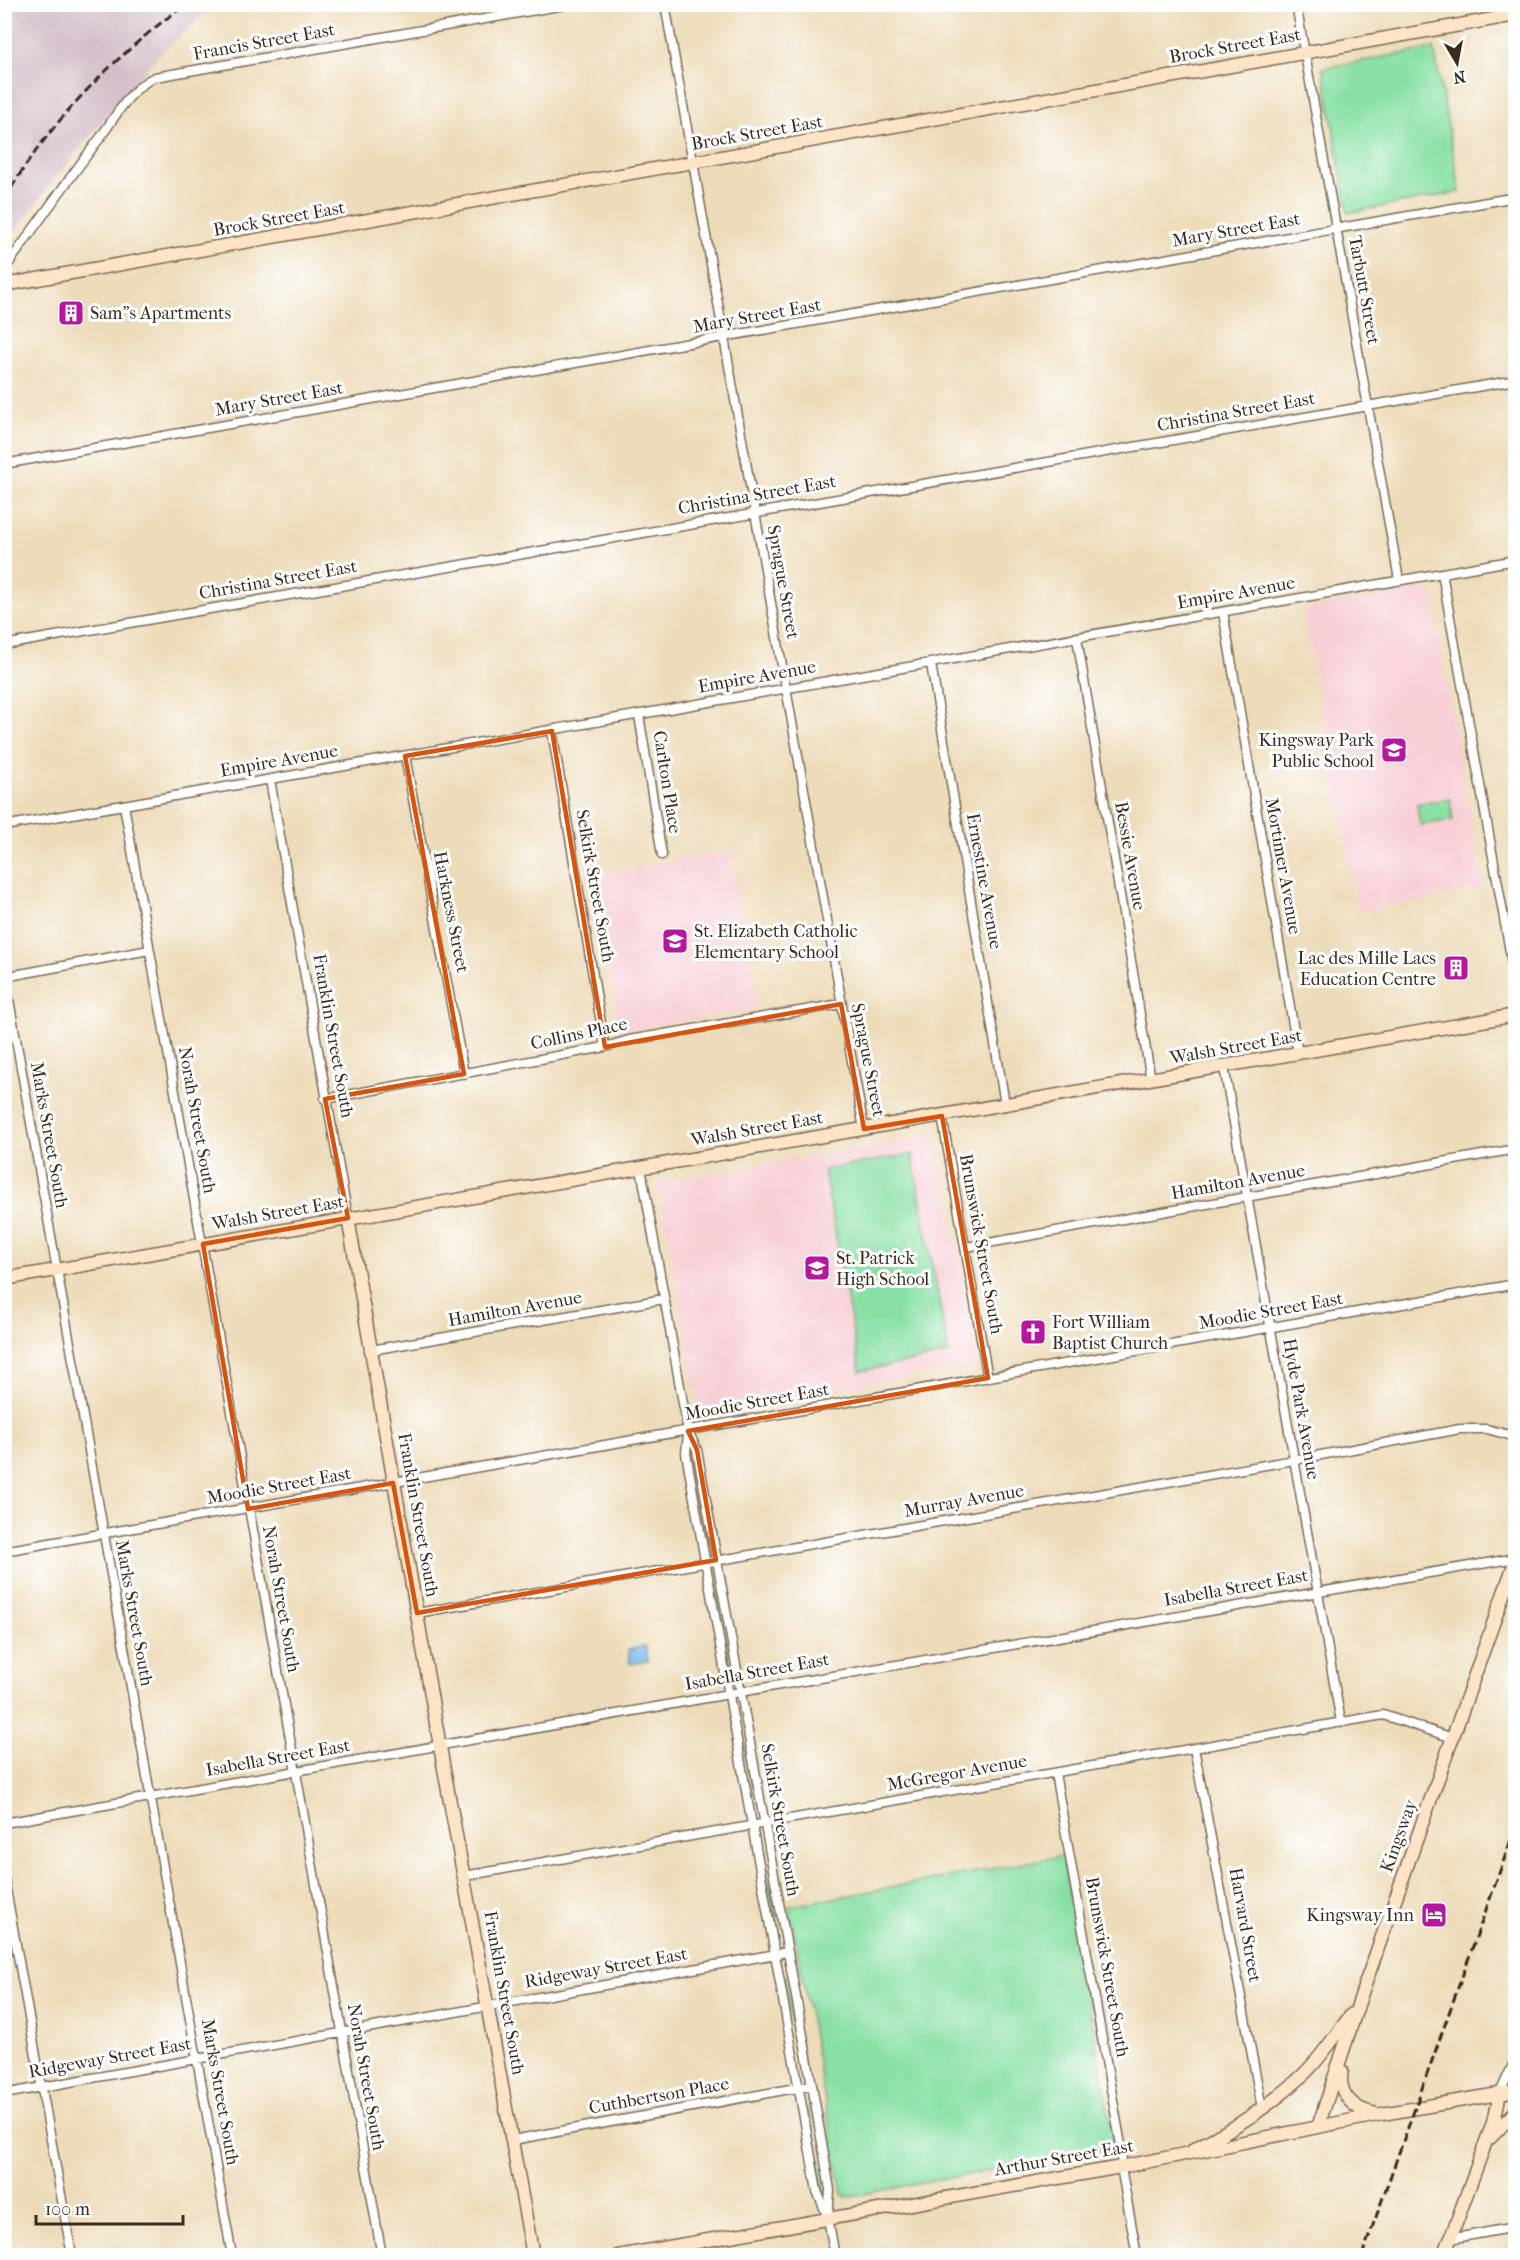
<svg xmlns="http://www.w3.org/2000/svg" width="1520" height="2260" viewBox="0 0 1520 2260" font-family="'IM FELL French Canon',serif">
<style>
.built{fill:#f7cfd5}
.industrial{fill:#d2bdc8}
.green{fill:#88e0a4;stroke:#628561;stroke-width:1.5}
.water{fill:#77baec;stroke:#597285;stroke-width:1.5}
.lines{fill:none;stroke-linecap:round;stroke-linejoin:round}
.street-casing{stroke:#796854;stroke-width:11}
.secondary-casing{stroke:#796854;stroke-width:15}
.street{stroke:#fff;stroke-width:8}
.secondary{stroke:#fee4c6;stroke-width:12}
.rail{stroke:#3b2a1e;stroke-width:3;stroke-dasharray:9 4.5;stroke-linecap:butt}
.marked{fill:none;stroke:#d7540e;stroke-width:4.5;stroke-linejoin:round}
.labels{text-anchor:middle;dominant-baseline:central;stroke-width:6;stroke-linejoin:round;paint-order:stroke}
.street-label{font-size:18px;fill:#3b2a1e;stroke:#fff}
.poi-label{font-size:18px;fill:#3b2a1e;stroke:#fff;text-anchor:start}
</style>
<rect width="100%" height="100%" fill="#fff"/>
<filter id="ink" filterUnits="userSpaceOnUse"><feTurbulence type="fractalNoise" baseFrequency=".0167" numOctaves="2"/><feDisplacementMap in="SourceGraphic" scale="12" xChannelSelector="R" yChannelSelector="G"/><feConvolveMatrix kernelMatrix="1 2 1 2 8 2 1 2 1" color-interpolation-filters="sRGB"/></filter>
<filter id="wash" filterUnits="userSpaceOnUse"><feTurbulence type="fractalNoise" baseFrequency=".008" numOctaves="4" result="noise"/><feDisplacementMap in="SourceGraphic" scale="24" xChannelSelector="R" yChannelSelector="G"/><feGaussianBlur stdDeviation="1.35" result="paint"/><feColorMatrix in="noise" values="0 0 0 0 0 0 0 0 0 0 0 0 0 0 0 0 0 1.4 0 .05"/><feComposite in="paint" operator="in"/></filter>
<g filter="url(#wash)">
<rect width="100%" height="100%" fill="#eddcb9"/>
<path class="built" d="M1430,588L1483,889L1359,912L1303,610Z
M730,851L758,1008L620,1032L592,875Z
M936,1134L978,1365L700,1412L658,1183Z"/>
<path class="industrial" d="M5,4L214,5L156,58L55,178L5,245Z"/>
<path class="green" d="M1434,48L1460,192L1348,213L1323,68Z
M1450,799L1453,820L1420,825L1417,804Z
M912,1154L949,1354L860,1371L824,1170Z
M692,1450L710,1542L707,1543L690,1451Z
M713,1573L715,1574L732,1675L729,1672L712,1576Z
M738,1712L756,1804L755,1806L737,1715Z
M763,1843L780,1936L778,1938L760,1846Z
M1062,1856L1115,2148L846,2197L842,2194L789,1906Z
M786,1975L803,2067L802,2069L799,2065L783,1978Z
M809,2106L827,2196L825,2199L823,2198L807,2109Z"/>
<path class="water" d="M645,1646L648,1661L630,1664L628,1650Z"/>
</g>
<g filter="url(#ink)">
<g class="lines">
<defs>
<path id="street" d="M665,4L864,1129
M1296,4L1399,580
M4,270C36,225 67,181 100,138C115,117 131,87 155,77L570,4
M4,464L1516,197
M1442,573L1516,985
M1223,612L1298,1054
M1077,638L1151,1080
M4,645L1516,380
M931,664L1005,1104
M639,715L662,855
M552,731L605,1047
M405,756L464,1074
M270,780L348,1218
M124,805L382,2256
M4,826L1516,560
M4,977L149,950
M5,977L232,2256
M1224,1067L1341,1722
M325,1099L605,1047L629,1040L841,1004
M942,1116L988,1378
M641,1168L688,1431L697,1450L812,2085L830,2190L828,2218
M966,1247L1516,1149
M371,1350L664,1299
M688,1434L686,1453L817,2191L828,2218L835,2256
M4,1551L1516,1284
M417,1613L1294,1460L1460,1429H1487L1516,1437
M1194,1748L1262,2108
M1055,1773L1122,2151L1121,2167L1137,2256
M4,1823L740,1692L1516,1558
M464,1876L1383,1715L1453,1738
M4,1878L72,2256
M1500,2093L1516,2058
M4,2094L787,1952
M513,2140L812,2085
M1450,2239L1516,2227"/>
<path id="secondary" d="M4,285L1516,15
M348,1218L442,1758L533,2256
M4,1279L1516,1015
M1342,2071C1337,2095 1354,2110 1376,2114
M1318,2127L1362,1993L1516,1559
M1489,2139L1516,2111
M1194,2149C1234,2128 1273,2105 1306,2072C1323,2055 1337,2033 1352,2014
M618,2256L1121,2167L1382,2114L1516,2091
M1444,2256L1495,2117L1500,2093"/>
</defs>
<use href="#street" class="street-casing"/>
<use href="#secondary" class="secondary-casing"/>
<use href="#street" class="street"/>
<use href="#secondary" class="secondary"/>
<path class="rail" d="M4,200C49,122 113,57 186,4
M1362,2256L1516,1826"/>
</g>
</g>
<path class="marked" d="M552,731L605,1047L841,1004L864,1129L942,1116L988,1378L688,1431L697,1450L716,1560L417,1613L393,1483L248,1509L203,1244L348,1218L325,1099L464,1074L405,756Z"/>
<defs>
<symbol id="building-square" viewBox="-11 -11 22 22"><rect x="-9" y="-9" width="18" height="18" rx="4" fill="#b5179e" stroke="#fff"/><path d="M-4-6H4V6H1V3H-1V6H-4ZM-2.5-4.3h1.7v1.8h-1.7ZM.8-4.3h1.7v1.8H.8ZM-2.5-1h1.7V.8h-1.7ZM.8-1h1.7V.8H.8Z" fill="#fff"/></symbol>
<symbol id="school-square" viewBox="-11 -11 22 22"><rect x="-9" y="-9" width="18" height="18" rx="4" fill="#b5179e" stroke="#fff"/><path d="M0-5L7-2L0 1L-7-2ZM-4 1L0 2.5L4 1V4Q0 6-4 4Z" fill="#fff"/></symbol>
<symbol id="church-square" viewBox="-11 -11 22 22"><rect x="-9" y="-9" width="18" height="18" rx="4" fill="#b5179e" stroke="#fff"/><path d="M-1.2-6h2.4v3.5h3.3v2.4h-3.3V6h-2.4V-.1h-3.3v-2.4h3.3Z" fill="#fff"/></symbol>
<symbol id="hotel-square" viewBox="-11 -11 22 22"><rect x="-9" y="-9" width="18" height="18" rx="4" fill="#b5179e" stroke="#fff"/><path d="M-6-4.5h1.5V1H6V5H4.5V3h-9V5H-6ZM-4 0a1.8 1.8 0 1 1 3.6 0ZM.5 0V-2.5h3Q6-2.5 6 0Z" fill="#fff"/></symbol>
</defs>
<g fill-rule="evenodd">
<use href="#building-square" x="56" y="298" width="30" height="30"/>
<use href="#school-square" x="1379" y="735" width="30" height="30"/>
<use href="#school-square" x="660" y="926" width="30" height="30"/>
<use href="#building-square" x="1441" y="953" width="30" height="30"/>
<use href="#school-square" x="802" y="1253" width="30" height="30"/>
<use href="#church-square" x="1018" y="1317" width="30" height="30"/>
<use href="#hotel-square" x="1419" y="1900" width="30" height="30"/>
</g>
<g class="labels">
<g class="street-label">
<text transform="translate(264 42) rotate(-10)">Francis Street East</text>
<text transform="translate(1235 46) rotate(-10)">Brock Street East</text>
<text transform="translate(757 133) rotate(-10)">Brock Street East</text>
<text transform="translate(279 219) rotate(-10)">Brock Street East</text>
<text transform="translate(1236 230) rotate(-10)">Mary Street East</text>
<text transform="translate(1364 290) rotate(80)">Tarbutt Street</text>
<text transform="translate(757 316) rotate(-10)">Mary Street East</text>
<text transform="translate(279 399) rotate(-10)">Mary Street East</text>
<text transform="translate(1236 412) rotate(-10)">Christina Street East</text>
<text transform="translate(757 495) rotate(-10)">Christina Street East</text>
<text transform="translate(278 580) rotate(-10)">Christina Street East</text>
<text transform="translate(783 582) rotate(80)">Sprague Street</text>
<text transform="translate(1236 593) rotate(-10)">Empire Avenue</text>
<text transform="translate(757 677) rotate(-10)">Empire Avenue</text>
<text transform="translate(279 761) rotate(-10)">Empire Avenue</text>
<text transform="translate(667 782) rotate(81)">Carlton Place</text>
<text transform="translate(1130 856) rotate(80)">Bessie Avenue</text>
<text transform="translate(1283 866) rotate(80)">Mortimer Avenue</text>
<text transform="translate(984 881) rotate(80)">Ernestine Avenue</text>
<text transform="translate(595 886) rotate(80)">Selkirk Street South</text>
<text transform="translate(451 912) rotate(79)">Harkness Street</text>
<text transform="translate(579 1034) rotate(-12)">Collins Place</text>
<text transform="translate(333 1036) rotate(80)">Franklin Street South</text>
<text transform="translate(1236 1047) rotate(-10)">Walsh Street East</text>
<text transform="translate(868 1060) rotate(79)">Sprague Street</text>
<text transform="translate(197 1120) rotate(80)">Norah Street South</text>
<text transform="translate(757 1129) rotate(-10)">Walsh Street East</text>
<text transform="translate(49 1135) rotate(80)">Marks Street South</text>
<text transform="translate(1238 1182) rotate(-10)">Hamilton Avenue</text>
<text transform="translate(278 1213) rotate(-10)">Walsh Street East</text>
<text transform="translate(981 1244) rotate(80)">Brunswick Street South</text>
<text transform="translate(515 1309) rotate(-10)">Hamilton Avenue</text>
<text transform="translate(1271 1311) rotate(-10)">Moodie Street East</text>
<text transform="translate(757 1402) rotate(-10)">Moodie Street East</text>
<text transform="translate(1301 1409) rotate(80)">Hyde Park Avenue</text>
<text transform="translate(279 1486) rotate(-10)">Moodie Street East</text>
<text transform="translate(964 1501) rotate(-10)">Murray Avenue</text>
<text transform="translate(418 1515) rotate(80)">Franklin Street South</text>
<text transform="translate(1236 1588) rotate(-10)">Isabella Street East</text>
<text transform="translate(281 1599) rotate(80)">Norah Street South</text>
<text transform="translate(134 1613) rotate(80)">Marks Street South</text>
<text transform="translate(757 1672) rotate(-10)">Isabella Street East</text>
<text transform="translate(278 1758) rotate(-10)">Isabella Street East</text>
<text transform="translate(957 1773) rotate(-10)">McGregor Avenue</text>
<text transform="translate(780 1820) rotate(80)">Selkirk Street South</text>
<text transform="translate(1399 1836) rotate(-70)">Kingsway</text>
<text transform="translate(1245 1925) rotate(80)">Harvard Street</text>
<text transform="translate(1107 1967) rotate(80)">Brunswick Street South</text>
<text transform="translate(606 1968) rotate(-10)">Ridgeway Street East</text>
<text transform="translate(504 1993) rotate(80)">Franklin Street South</text>
<text transform="translate(110 2058) rotate(-10)">Ridgeway Street East</text>
<text transform="translate(366 2077) rotate(80)">Norah Street South</text>
<text transform="translate(220 2092) rotate(80)">Marks Street South</text>
<text transform="translate(659 2096) rotate(-10)">Cuthbertson Place</text>
<text transform="translate(1064 2158) rotate(-10)">Arthur Street East</text>
</g>
<g class="poi-label">
<text x="90" y="313">Sam"s Apartments</text>
<text x="1374" y="740" text-anchor="end">Kingsway Park<tspan x="1374" dy="21">Public School</tspan></text>
<text x="694" y="931">St. Elizabeth Catholic<tspan x="694" dy="21">Elementary School</tspan></text>
<text x="1436" y="958" text-anchor="end">Lac des Mille Lacs<tspan x="1436" dy="21">Education Centre</tspan></text>
<text x="836" y="1258">St. Patrick<tspan x="836" dy="21">High School</tspan></text>
<text x="1052" y="1322">Fort William<tspan x="1052" dy="21">Baptist Church</tspan></text>
<text x="1414" y="1915" text-anchor="end">Kingsway Inn</text>
</g>
</g>
<rect width="1520" height="2260" fill="none" stroke="#fff" stroke-width="24"/>
<g transform="translate(1457 63) rotate(170)" stroke="#ffffff" stroke-width="4.5" paint-order="stroke">
<path d="M0-4.5L10 22L0 15L-10 22Z" fill="#3b2a1e"/>
<text y="-9" font-size="16" font-weight="bold" text-anchor="middle" fill="#3b2a1e">N</text>
</g>
<path d="M36 2215v9h147v-9" fill="none" stroke="#3b2a1e" stroke-width="3"/>
<text x="45" y="2215" font-size="18" fill="#3b2a1e" stroke="#ffffff" stroke-width="4.5" paint-order="stroke">100 m</text>
</svg>
